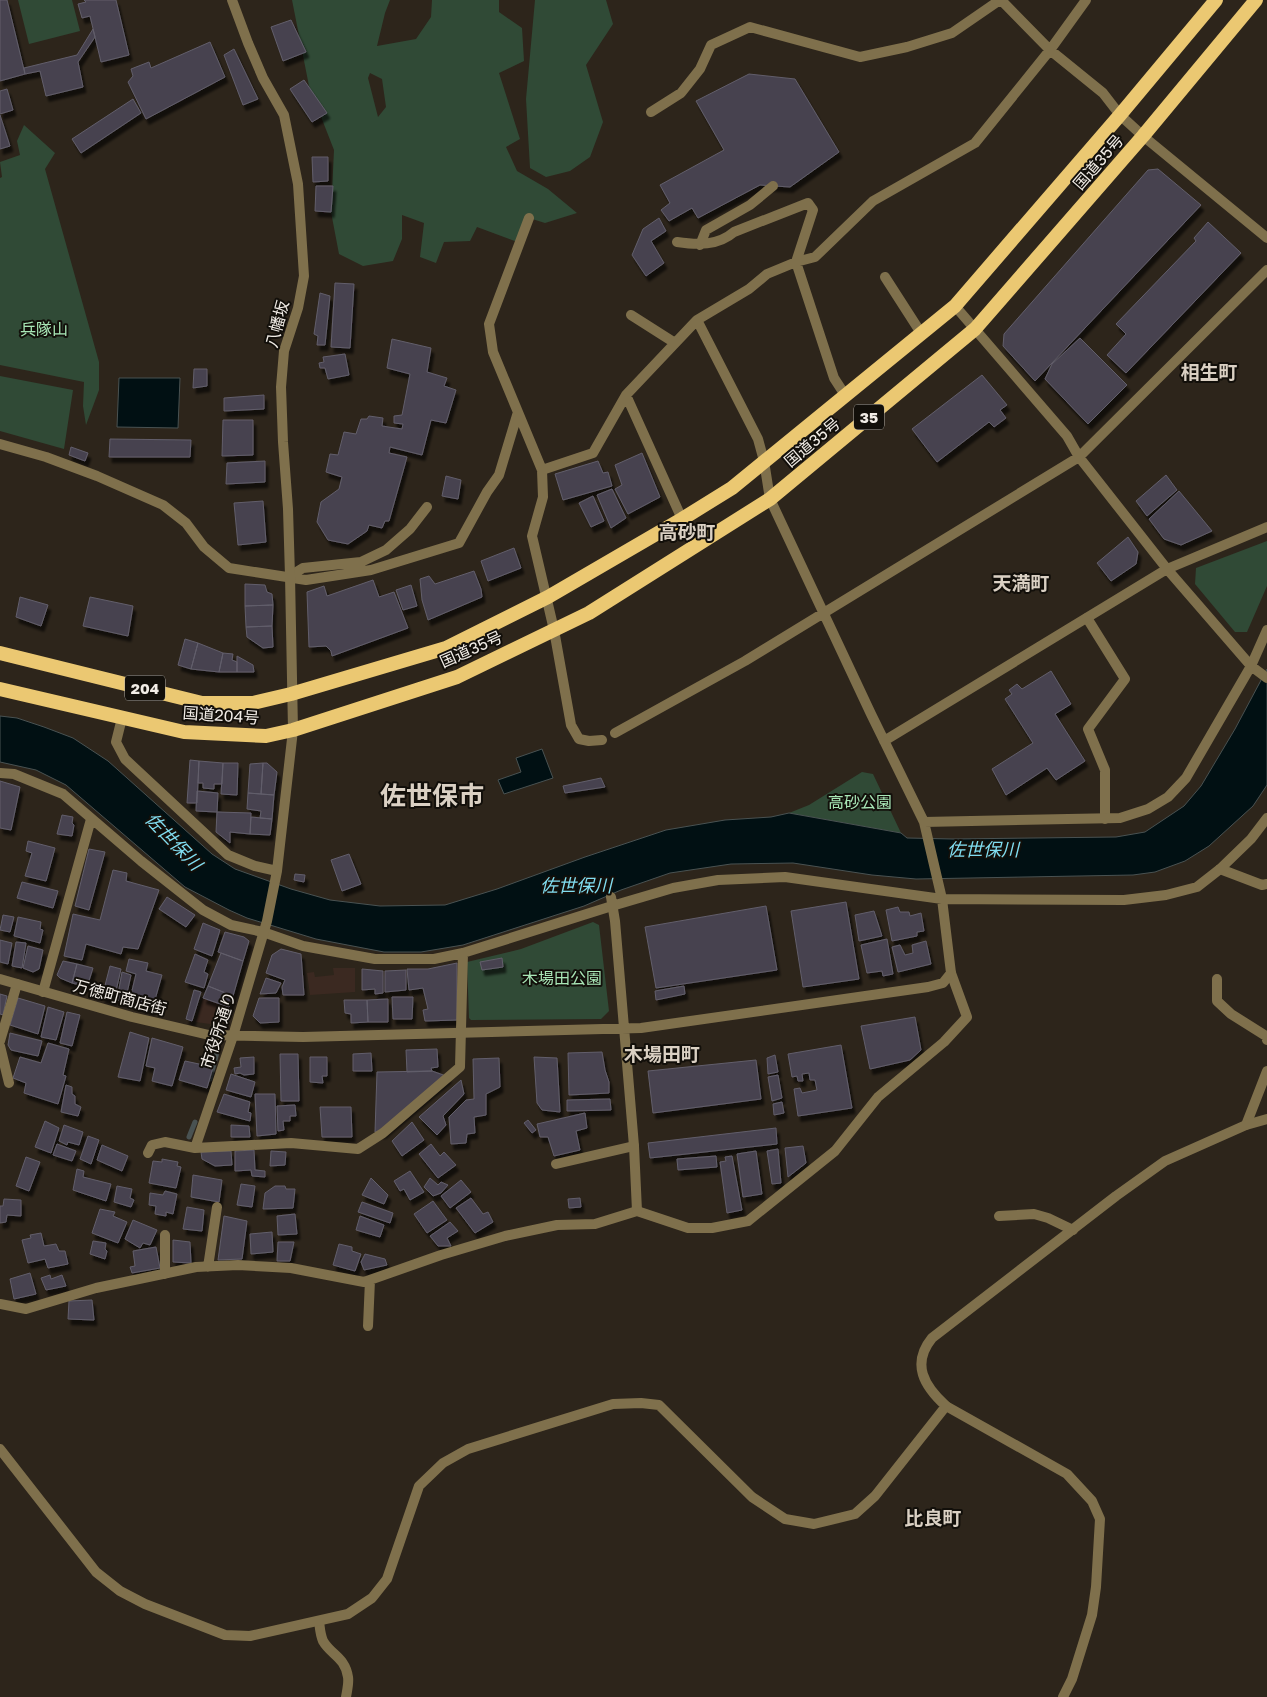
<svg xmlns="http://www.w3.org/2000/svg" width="1267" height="1697" viewBox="0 0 1267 1697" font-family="'Golos Text','Noto Sans JP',sans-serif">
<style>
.commercial{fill:#3b2921}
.green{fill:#304a36;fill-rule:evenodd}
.water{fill:#011013;stroke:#495252}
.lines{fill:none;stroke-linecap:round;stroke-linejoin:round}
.stream{stroke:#495252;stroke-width:5}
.building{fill:#47434f;stroke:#625e6b;filter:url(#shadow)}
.minor{stroke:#7f704c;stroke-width:10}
.tertiary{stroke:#7f704c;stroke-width:10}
.trunk{stroke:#ebc872;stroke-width:14}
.labels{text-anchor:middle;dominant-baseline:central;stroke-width:4;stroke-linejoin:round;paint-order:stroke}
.shield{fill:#120f0a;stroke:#aeaaa4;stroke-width:1}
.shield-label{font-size:15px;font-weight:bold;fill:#f1ece6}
.street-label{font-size:16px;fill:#f1ece6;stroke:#120f0a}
.park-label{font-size:16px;fill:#a8e6b6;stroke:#120f0a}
.water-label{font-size:18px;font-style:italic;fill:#81ddf0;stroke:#120f0a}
.quarter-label{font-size:19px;font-weight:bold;fill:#dad0c3;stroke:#120f0a}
.town-label{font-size:26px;font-weight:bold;fill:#dad0c3;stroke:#120f0a}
</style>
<defs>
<filter id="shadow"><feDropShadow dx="3" dy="5.5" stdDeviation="1" flood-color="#0009"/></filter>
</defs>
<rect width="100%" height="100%" fill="#2d251b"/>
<path class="commercial" d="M333,968H355V992L310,995L307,973L314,972L315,977L334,975Z
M203,998L229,1007L226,1017L210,1024L196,1022Z"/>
<path class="green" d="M18,0H72L80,31L29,44Z
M292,0H390L385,13L377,46L416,39L431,17L432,0H499V12L522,28L524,61L499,73L520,139L506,147L517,171L548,189L577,213L545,223L529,218L520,243L477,227L470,241L444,242L436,263L420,257L424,223L402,215V239L393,261L363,266L339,254L331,212L334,150L309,86ZM370,73L382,79L386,107L378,117L368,78Z
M535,0H606L613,24L586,65L603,122L590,157L570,171L546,177L530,168L526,99Z
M24,125L55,153L45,169L99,362V390L86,425L83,406L84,382L0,365V178L2,177L0,162L20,155L17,141Z
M0,376L73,390L64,449L0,431Z
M1267,541V586L1247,632H1235L1195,584L1196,568Z
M862,772L873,774L901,833L789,813L809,805Z
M593,922L599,925L609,1011L601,1019L471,1020L469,1018L467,962L521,949Z"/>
<path class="water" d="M119,378H180L178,428L117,427Z
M1267,669V785L1253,806L1209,846L1185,861L1155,872L1133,875L916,879L872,875L793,863L731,864L670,873L621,890L584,906L463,945L421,952H384L316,939L247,918L229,910L185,887L66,785L36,770L0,762V716L17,718L44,727L73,738L108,761L212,854L235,869L291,889L330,900L380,906L445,905L497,889L585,857L666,830L725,820L771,817L789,813L901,833L907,838L953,839L1116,837L1145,832L1184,806L1201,786L1235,729Z
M542,749L553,778L504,794L498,780L521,772L516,758Z"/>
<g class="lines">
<path class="stream" d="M210,1079L217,1052
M189,1137L195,1122"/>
</g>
<path class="building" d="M0,0H7L25,74L0,81Z
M84,0H116L129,55L101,62L90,16L82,18L78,4L86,2Z
M291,20L306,52L283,61L271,27Z
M93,29L95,37L78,62L83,87L46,96L40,71L25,74L24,68L77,55Z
M210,42L225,77L146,119L128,82L133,76L131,69L149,62L151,68Z
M234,49L258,99L243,105L224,55Z
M749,74L795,79L839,152L790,187L760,185L698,218L692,208L669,221L661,210L670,203L660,185L724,150L696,101Z
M304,80L327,113L312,122L290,89Z
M7,89L13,110L0,114V91Z
M133,99L141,113L81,153L72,139Z
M0,115L10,146L0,149Z
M312,157H328V181L313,182Z
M1158,169L1201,205L1035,381L1003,346L1004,334L1148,170Z
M316,186H333L331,212L315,211Z
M659,218L666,231L651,241L664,263L646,276L632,255L643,229Z
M1208,222L1241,253L1126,373L1107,355L1126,334L1116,324L1196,241L1194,238Z
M335,283L354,284L350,348L331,347Z
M320,293L330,296L325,345H317L318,336L314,334Z
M1080,338L1127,385L1088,424L1045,379L1052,364Z
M392,339L431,348L427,372L447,378L444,386L456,390L446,423L431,420L422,455L390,447L389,453L407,457L389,521H385L382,528L369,525L367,531L348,544L328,540L317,522L321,502L339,489L342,477L326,472L330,454L338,455L344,432L356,434L361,419H367L369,416L383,418L382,426L402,429L403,424L394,423V416L402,415L410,374L387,368Z
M345,354L349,375L328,379L325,368H320L319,363L324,362L323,357Z
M194,369H207V386L193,388Z
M982,375L1007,405L1000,410L1006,418L994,427L989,422L937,462L912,429Z
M264,395V409L224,411V398Z
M223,420H253V455L222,456Z
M110,439L191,440L190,457H109Z
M71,447L88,453L85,461L69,455Z
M642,453L660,497L628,514L615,489L622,485L615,465Z
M265,461V482L226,484L227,463Z
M598,461L603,473L608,472L612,486L563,500L555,474Z
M1166,475L1177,490L1147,516L1136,501Z
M446,476L461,480L458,499L442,496Z
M612,489L626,518L611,528L597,495Z
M1179,491L1212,531L1181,545L1164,539L1149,519Z
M593,496L604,521L591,527L579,503Z
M263,501L266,542L238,545L234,503Z
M1128,537L1138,552L1136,564L1111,581L1097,563Z
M514,548L521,568L488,581L481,561Z
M474,571L481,589L482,597L428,620L422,600L420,579L429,576L435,584Z
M373,580L379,597L394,592L408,628L332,656L331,651L326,646L309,647L307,592L324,586L327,596Z
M245,584L265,585L267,592L272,594L273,605L245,606Z
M411,585L417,606L403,610L396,590Z
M20,597L48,605L41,626L16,617Z
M90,597L133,606L128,636L83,626Z
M273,605L272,626L246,627L245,606Z
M272,626L273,647L263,648L247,637L246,627Z
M185,639L198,643L191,669L178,665Z
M198,643L223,653L219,672L191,669Z
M223,653L233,654L232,660L237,662V672H219Z
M237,656L253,665L254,672H237Z
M1051,671L1071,704L1055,714L1085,761L1056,780L1047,768L1006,795L992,769L1033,743L1005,699L1012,694L1009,690L1017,684L1022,689Z
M190,760L199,761L197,803H187Z
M199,761L223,763L222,784H214V789L203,788V783H198Z
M223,763H238L237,795L221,794Z
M263,763H267L277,772L274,795L261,794Z
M263,763L261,794L248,793L250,764Z
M601,778L605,787L565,793L563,786Z
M0,781L20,787L11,830L0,828Z
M197,791L218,793L217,812L196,811Z
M248,793L274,795L272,819L260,818L261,811L247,809Z
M217,812L251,813L250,834L230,832V843L216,832Z
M62,815L73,817L72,823L74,825L72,836L57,834Z
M251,817L272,819L270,835L250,834Z
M28,841L55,848L46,881L25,876L32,853L26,851Z
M89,849L105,852L89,910L75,906Z
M349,854L361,884L342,891L331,860Z
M113,870L127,873L126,881L159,890L138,949L123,947L121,954L86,944L82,960L64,956L73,914L100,920Z
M295,874L305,875L304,882L294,880Z
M22,882L58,891L53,908L17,898Z
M167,897L195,915L186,927L159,909Z
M846,902L859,979L803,987L791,911Z
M766,906L777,970L656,988L645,927Z
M898,907L900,912H909L910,916L921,913L924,931L917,932V936L892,941L886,910Z
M874,911L882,936L859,941L855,915Z
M3,915L14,917L10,932L0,930Z
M18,917L41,922L40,929L43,930L40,943L14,936Z
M203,923L220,930L212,956L194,949Z
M225,932L244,937L249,941L243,961L218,952Z
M887,939L893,974L883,976L882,971L867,973L861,945Z
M0,940L12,943L8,964L0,962Z
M926,941L931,964L898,972L892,947L900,945L905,955L913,953L912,945Z
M16,942L26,943L22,968L12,966Z
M28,946L43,950L39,969L33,972L23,968Z
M281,949L301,954L304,995H283L282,987L285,980L266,973L272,955Z
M221,953L243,961L233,996L208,986Z
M195,954L208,960L204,972L208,974L204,988L185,982Z
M502,958L503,967L482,970L480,962Z
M129,959L148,963L146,971L162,975L152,1010L129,1003L136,974L126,971Z
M63,961L77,964L72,983L60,978L57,975Z
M457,963V1020L425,1021L423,1010L428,1009L423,988L409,990L407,969H428Z
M77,964L93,968L87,987L72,983Z
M110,966L121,969L114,1000L102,997Z
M362,969L383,971V993L375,994V989L362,990Z
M406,970V990L385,992V971Z
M122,972L131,975L125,1002L117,1000Z
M266,978L281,983L276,993L260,994Z
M208,986L233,996L229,1007L203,998Z
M684,986L685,994L656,1000L655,991Z
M194,990L201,992L192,1021L186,1019Z
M0,994L7,996L3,1015L0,1014Z
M392,997H413L412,1019H393Z
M18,998L45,1006L38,1034L10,1025Z
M259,998H279V1022L260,1023L253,1016Z
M388,999V1022H368L367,1000Z
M344,1000H367L368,1022L351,1023V1014L345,1013Z
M48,1007L64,1012L56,1040L41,1037Z
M67,1012L80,1015L72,1046L60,1043Z
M915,1017L921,1050L910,1060L870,1069L861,1026Z
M130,1032L149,1038L140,1081L118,1077Z
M10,1033L42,1041L38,1056L11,1050L8,1045Z
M152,1038L183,1047L172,1086L152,1081L155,1068L146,1066Z
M48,1043L69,1049L63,1075L66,1076L58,1104L24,1093L26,1083L13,1078L20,1057L41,1063Z
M841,1045L852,1108L798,1116L794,1089L800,1088L802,1093L817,1090L815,1080H810L809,1073L802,1074L803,1081H798L797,1076L792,1077L788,1054Z
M437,1049L438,1067L431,1068L432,1071L407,1072L406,1050Z
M602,1052L605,1070L609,1082V1093L569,1095L568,1053Z
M371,1053L372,1071H353V1054Z
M280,1054H298L299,1101H281Z
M775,1055L778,1072L768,1074L767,1058Z
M254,1057V1074L244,1075L240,1073L235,1074L234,1068L241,1067L240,1058Z
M310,1057H327V1076H322L323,1083L310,1082Z
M534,1057L557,1058L560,1112L542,1110L537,1103Z
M499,1058L500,1087L486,1094V1115L474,1117L475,1133L467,1134L466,1143L451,1144L449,1117L466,1100L474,1099L473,1059Z
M756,1060L761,1099L653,1113L648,1071Z
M185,1061L213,1067L207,1088L179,1080Z
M432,1071L449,1077L383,1133L375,1132L377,1072Z
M231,1074L255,1082L251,1097L226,1090Z
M778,1075L782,1098L772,1101L768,1077Z
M461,1080L464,1094L443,1116L446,1125L437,1135L419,1117Z
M66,1085L72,1087V1094L75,1096V1104L81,1107L78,1116L61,1112Z
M224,1094L250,1102L248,1112L251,1113L250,1121L217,1112Z
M255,1094H275L276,1134L257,1136Z
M610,1099L611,1110L567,1111V1100Z
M782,1102L784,1113L774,1115L773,1104Z
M295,1105L296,1116H290V1121H283L284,1130L278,1131L277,1106Z
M320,1107H351L352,1137H322Z
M585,1113L587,1128L576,1131L580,1150L554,1156L548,1137H540L537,1124Z
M528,1120L536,1130L532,1133L524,1123Z
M45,1121L59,1128L51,1153L35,1147Z
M412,1122L424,1140L402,1156L392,1141Z
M64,1125L83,1132L79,1145L68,1142L67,1145L59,1141Z
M231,1125L249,1126L250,1137H231Z
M776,1128L777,1144L650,1158L648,1143Z
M88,1136L99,1140L91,1164L80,1159Z
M57,1144L76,1151L72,1161L53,1155Z
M431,1144L440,1156L444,1152L456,1165L438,1178L419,1154Z
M102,1145L128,1156L122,1171L97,1160Z
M803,1146L806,1163L788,1177L785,1148Z
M778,1149L781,1183L772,1184L767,1151Z
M254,1150L255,1170L265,1171V1177L252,1176L251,1170L235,1171V1151Z
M231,1151L232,1165L215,1166L202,1159L201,1152Z
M271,1151L286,1152L285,1165L270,1166Z
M756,1151L762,1194L743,1197L737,1154Z
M716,1156L717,1167L678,1170L677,1159Z
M732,1156L742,1210L727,1213L720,1162L726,1161L725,1157Z
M26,1157L40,1162L29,1191L16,1186Z
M162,1159L178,1162L177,1166L181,1167L176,1188L149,1183L153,1161L162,1162Z
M77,1169L84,1171L83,1177L111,1184L106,1201L73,1190Z
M410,1171L424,1192L410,1200L404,1189L400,1191L394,1181Z
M193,1175L222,1180L219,1202L191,1197Z
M371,1178L388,1195L384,1204L362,1195Z
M430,1178L438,1185L441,1182L448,1185L441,1193L433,1196L424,1187Z
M461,1180L471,1192L450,1208L441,1196Z
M241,1184L255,1186L252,1207L237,1205Z
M117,1186L132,1189L130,1198L134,1200L131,1207L114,1202Z
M275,1186H285L286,1189H295L293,1208L263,1209L265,1193Z
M165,1191L177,1194L173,1214L166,1212V1216L155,1214L156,1206L149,1205L150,1193L163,1195Z
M471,1198L483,1214L488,1212L493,1222L475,1233L456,1208Z
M580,1198L581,1207L569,1208L568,1199Z
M4,1199L21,1200V1216L7,1215L6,1222L0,1223V1206H3Z
M433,1201L447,1220L427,1233L414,1214Z
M362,1202L393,1213L390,1223L358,1212Z
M187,1207L204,1210L202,1231L183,1229Z
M100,1209L115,1212L113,1216L127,1222L118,1243L92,1233Z
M295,1214L297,1234L278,1235L277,1216Z
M224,1216L247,1221L242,1259L218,1260Z
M360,1216L384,1225L380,1237L356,1230Z
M133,1220L157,1230L150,1245L143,1243L140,1248L125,1239Z
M450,1222L458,1231L447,1238L451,1246H438L430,1236Z
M272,1232L273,1252L251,1254L250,1234Z
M41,1233L44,1246L56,1244L59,1251H65L68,1264L48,1268L45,1259L28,1263L22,1240L31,1238L30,1235Z
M173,1240L190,1242L191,1263L173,1262Z
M93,1241L106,1243L105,1249L107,1251L105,1259L90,1254Z
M278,1242H294L290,1261H277Z
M339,1244L352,1247V1251L361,1254L355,1271L333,1265Z
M156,1247L160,1268L132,1273L130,1267L135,1266L133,1251Z
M365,1254L385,1259L387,1265L364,1270L361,1262Z
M30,1273L36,1294L14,1299L10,1279Z
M50,1275L51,1279L62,1275L66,1286L46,1290L41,1278Z
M92,1300L94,1320L68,1319L69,1301Z"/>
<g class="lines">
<path class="minor" d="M1001,0L1050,50L1103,93L1120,115
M651,112L681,93L700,69L711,45L750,27L860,57L907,47L952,33L1000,0
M529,218L489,324L493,352L542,470
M677,242C697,245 718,246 734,232L808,203L813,210L796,262L834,378L845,395
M700,245L706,230L750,205L773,186
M885,277L921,333
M631,315L675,343
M697,320L758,439L764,461
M626,395L682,519
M0,444L46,457L97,476L163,505L186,523L204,547L229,568L306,580L371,570L459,543L487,492L499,475L518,412
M290,576L303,568L361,562L386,550L410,529L427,507
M1087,618L1125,679L1088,729L1105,770V819
M554,630L532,536L543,497L542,470L593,453L626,395L697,320L749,289L767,274L796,262L815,257L873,201L975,143L1050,50L1086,0
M0,773L14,774L63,794L141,861L203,910L231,925L263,932L303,946L375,959H434L463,953L612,906
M1220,869L1262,885L1267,884
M1217,979V1001L1231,1014L1266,1036L1267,1040
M43,992L91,819
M0,1041L17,984
M0,1046L9,1083
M1246,1125L1267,1071
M195,1148L233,1036
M148,1153L152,1145L165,1142L195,1148L291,1143L358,1149L383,1133L460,1067L463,953
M556,1164L634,1146
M999,1216L1034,1214L1048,1218L1073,1230
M208,1267L217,1207
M165,1274V1235
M0,1304L26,1309L96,1288L196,1267L238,1265L291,1268L364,1282L441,1255L505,1236L557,1225L595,1224L637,1211L688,1228H712L748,1221L835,1151L878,1097L944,1042L967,1017L951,973
M368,1326L370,1280
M946,1406L1067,1474L1092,1501L1100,1519L1096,1587L1092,1615L1072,1679L1063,1697
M319,1621C320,1628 320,1634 323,1641C331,1655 345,1657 348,1677C349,1683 347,1691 346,1697"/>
<path class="tertiary" d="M232,0L248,43L263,78L284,115L298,184L304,276L298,308L284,351L281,387L283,442L288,509L290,576L293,730L277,871L267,921L233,1036
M1120,115L1143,136L1267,238
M955,306L1067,436L1079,457L1167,569L1251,666L1267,678
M554,630L571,725L579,739L589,741L602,740
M122,718L116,742L125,759L228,855L255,866L277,871
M615,733L745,661L1079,457L1267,270
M884,741L1167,569L1267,527
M924,822L1120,818L1148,809L1168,797L1186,778L1251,666L1267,630
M611,897L615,921L634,1146L637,1211
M612,906L673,888L718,880L785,877L942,899L1124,900L1166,895L1197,887L1220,869L1251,839L1267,818
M0,979L132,1017L209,1035L303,1037L641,1028L928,987L943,983L951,973L942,899L924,822L871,714L770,499L764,461
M0,1449L96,1572L120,1591L145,1604L225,1635L250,1636L348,1614L372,1598L387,1579L419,1486L443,1463L468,1449L613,1404L641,1403L659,1405L752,1497L785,1519L814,1524L855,1514L875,1496L946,1406C924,1386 911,1364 932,1338L1116,1196L1165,1161L1246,1125L1267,1119"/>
<path class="trunk" d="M0,653L202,703H253L291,694L446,648L548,597L682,519L732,488L955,306L1120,115L1216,0
M0,689L184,732L266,736L293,730L457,677L589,613L770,499L975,329L1143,136L1256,0"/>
</g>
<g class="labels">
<g class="shield">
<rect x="854" y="404.5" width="30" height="25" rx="4"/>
<rect x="125" y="675.5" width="40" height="25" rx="4"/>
</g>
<g class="shield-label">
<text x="869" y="417">35</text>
<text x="145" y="688">204</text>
</g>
<g class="street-label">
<text transform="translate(1098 162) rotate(-49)">国道35号</text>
<text transform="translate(277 324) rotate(-75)">八幡坂</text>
<text transform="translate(812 442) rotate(-40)">国道35号</text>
<text transform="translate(471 649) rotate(-24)">国道35号</text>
<text transform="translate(221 715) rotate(4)">国道204号</text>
<text transform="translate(120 997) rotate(15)">万徳町商店街</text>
<text transform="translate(218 1030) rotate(-72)">市役所通り</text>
</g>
<g class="park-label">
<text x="44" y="329">兵隊山</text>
<text x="860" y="802">高砂公園</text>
<text x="562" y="978">木場田公園</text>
</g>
<g class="water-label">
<text transform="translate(174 841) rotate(46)">佐世保川</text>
<text x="983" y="849">佐世保川</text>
<text x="576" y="885">佐世保川</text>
</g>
<g class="quarter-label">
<text x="1209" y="371">相生町</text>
<text x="687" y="531">高砂町</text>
<text x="1021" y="582">天満町</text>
<text x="662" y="1053">木場田町</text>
<text x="933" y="1517">比良町</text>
</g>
<g class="town-label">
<text x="432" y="795">佐世保市</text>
</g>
</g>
</svg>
